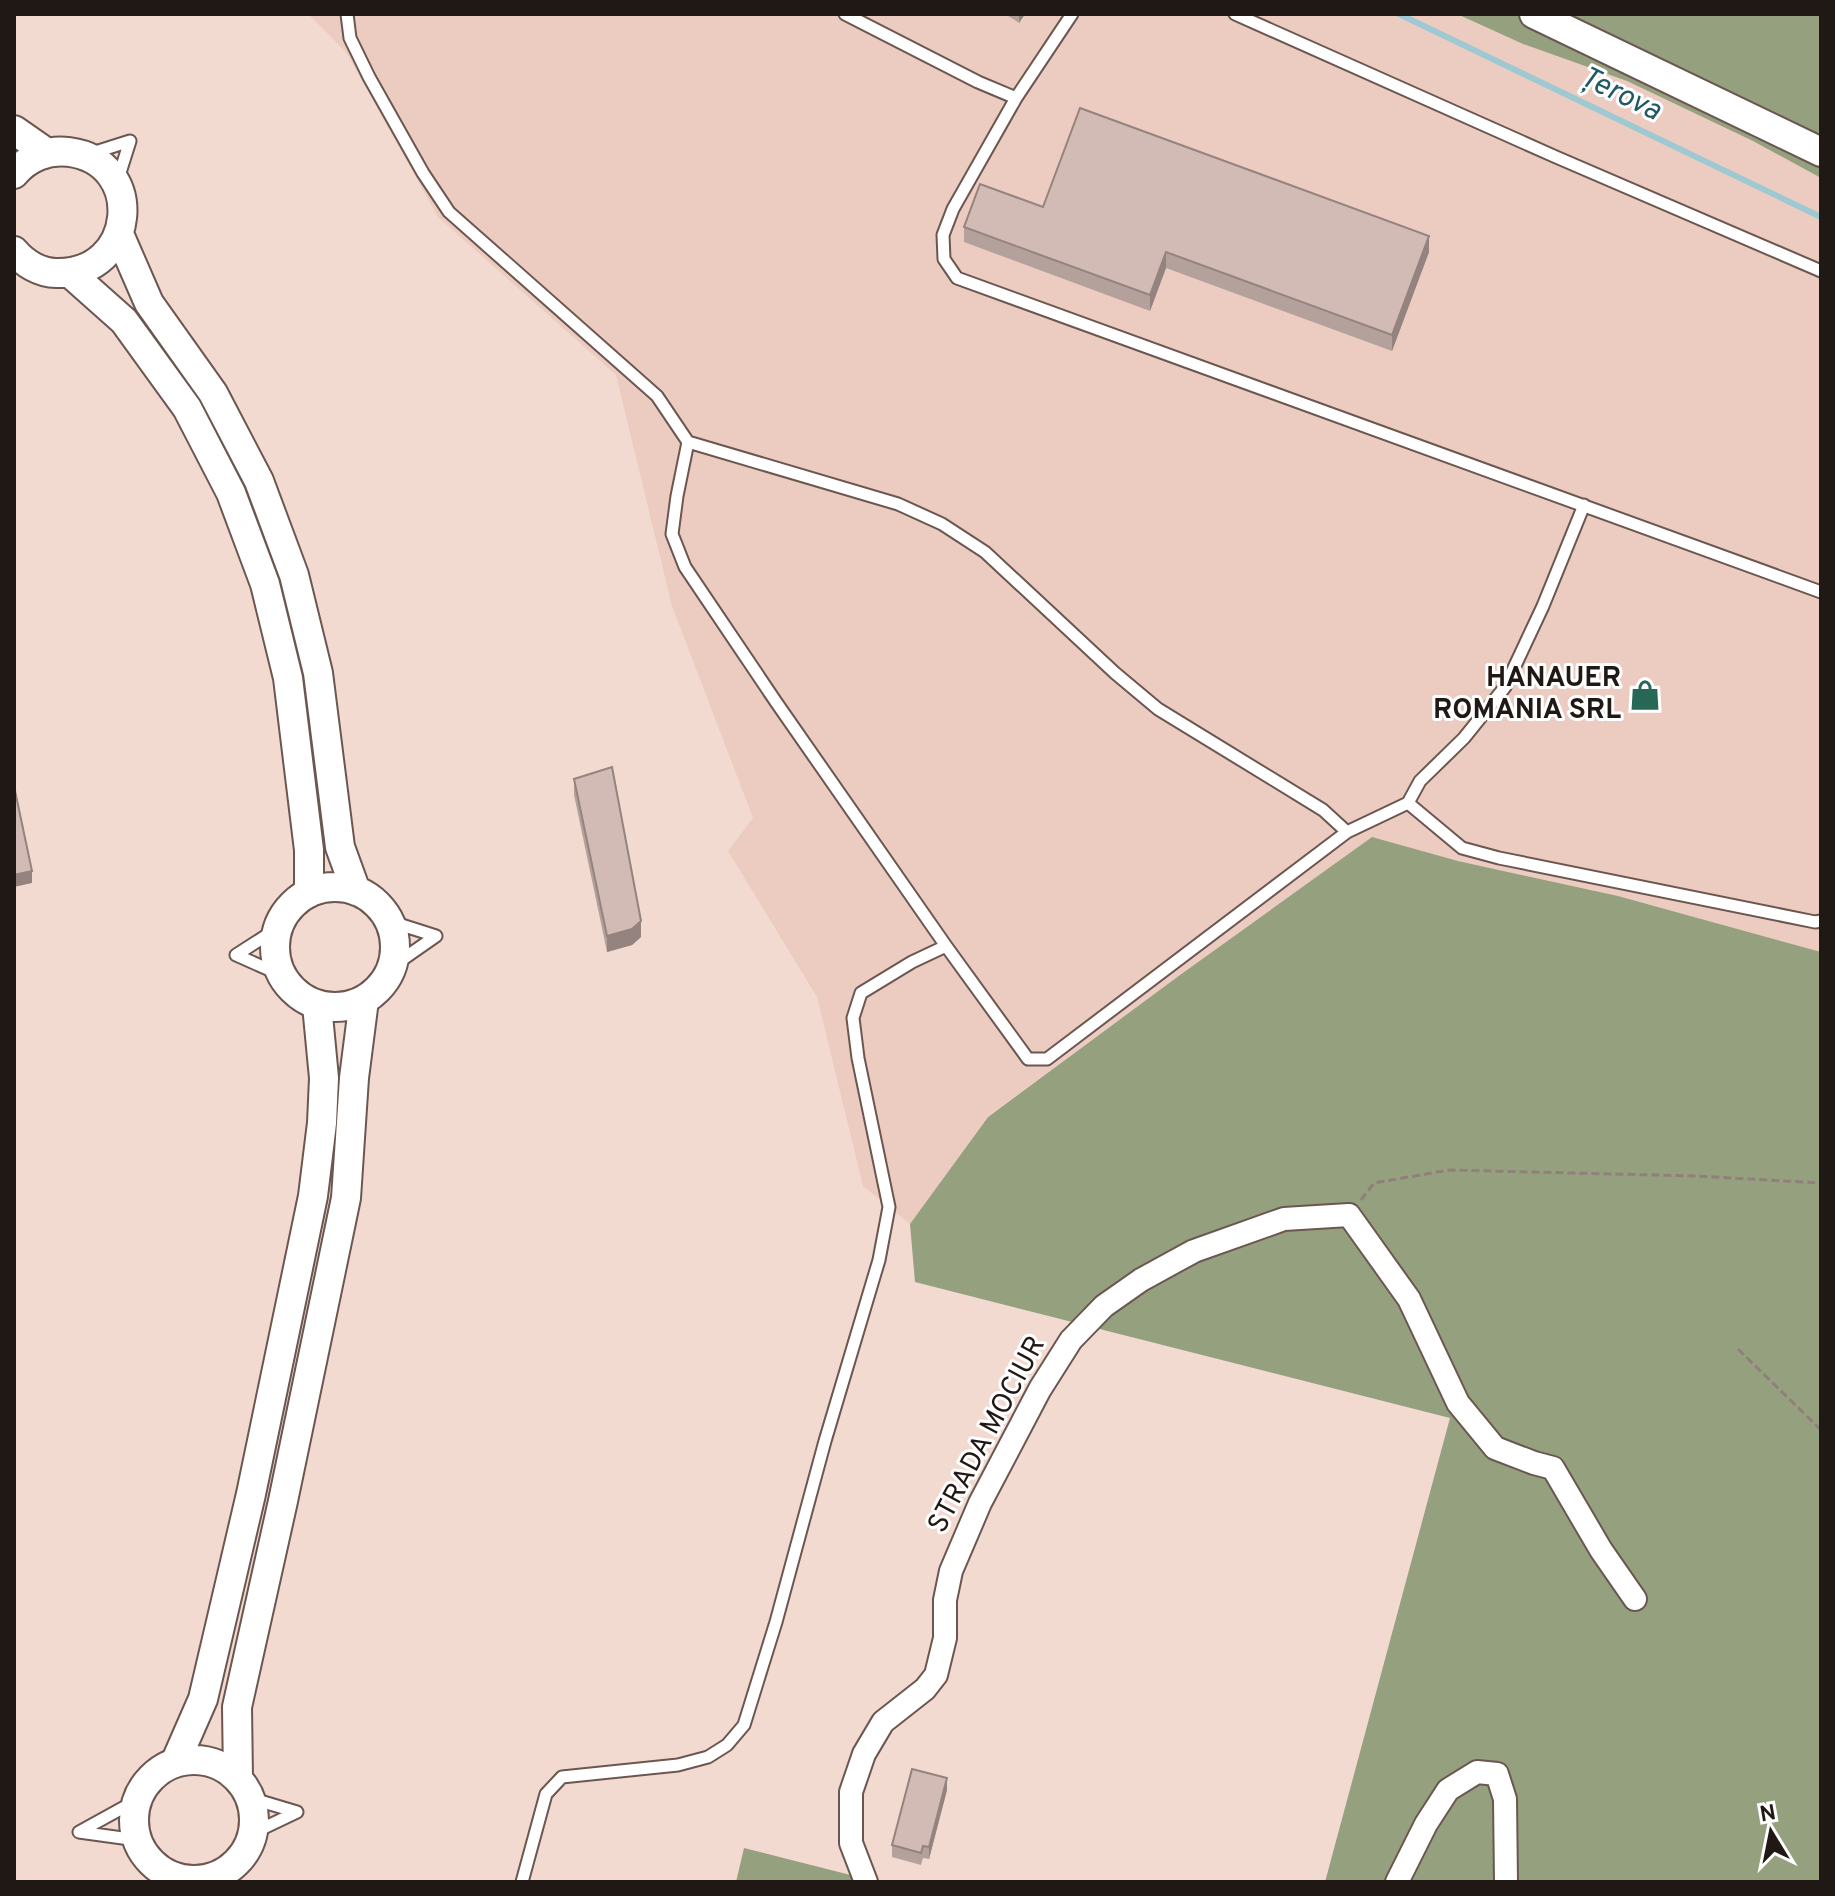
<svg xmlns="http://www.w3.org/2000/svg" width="1835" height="1896" viewBox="0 0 1835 1896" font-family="Overpass,sans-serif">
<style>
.built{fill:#ecccc0}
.forest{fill:#95a07f}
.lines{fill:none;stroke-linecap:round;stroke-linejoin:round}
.stream{stroke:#9ec9d2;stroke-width:6}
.service-casing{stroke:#6b5750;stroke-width:15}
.minor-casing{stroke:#6b5750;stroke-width:26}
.tertiary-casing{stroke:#6b5750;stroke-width:32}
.path{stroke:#90807a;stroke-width:3;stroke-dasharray:8 4;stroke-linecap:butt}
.service{stroke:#fff;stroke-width:11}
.minor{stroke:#fff;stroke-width:22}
.tertiary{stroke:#fff;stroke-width:28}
.wall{fill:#b5a19c}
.shaded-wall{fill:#94837f}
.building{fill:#d3bbb5;stroke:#94837f;stroke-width:2}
.labels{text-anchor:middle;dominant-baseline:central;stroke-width:6;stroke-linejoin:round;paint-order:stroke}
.poi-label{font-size:28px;font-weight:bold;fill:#201815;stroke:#fff;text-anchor:end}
.street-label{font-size:28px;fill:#201815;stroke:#fff}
.water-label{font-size:30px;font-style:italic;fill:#1e5964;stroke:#fff}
</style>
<rect width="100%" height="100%" fill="#f2dad1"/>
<path class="built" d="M308,14H1457L1523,44L1627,81L1753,141L1821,178V952L1618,896L1458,861L1372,837L1180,975L988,1116L910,1224L863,1186L817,997L728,851L753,818L672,606L616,375L438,217L346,52Z"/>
<path class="forest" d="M1457,14H1821V178L1753,141L1627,81L1523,44Z
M1372,837L1458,861L1618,896L1821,952V1882H1325L1450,1418L915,1282L910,1224L988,1117L1180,975Z
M744,1848L878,1882H736Z"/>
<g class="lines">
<path class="stream" d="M1399,14L1821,217"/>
<defs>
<path id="service" d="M347,14L350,38L369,77L423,173L449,212L657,396L688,442L677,496L672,534L685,567L776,702L946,946L1028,1059H1047L1347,832L1408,803L1462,848L1499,858L1815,922L1821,921
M845,14L978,82L1016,98
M1072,14L1016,98L953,209L943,235L944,259L957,278L1821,592
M1235,14L1556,157L1821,271
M89,154L130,141L118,179
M688,442L898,504L942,524L985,552L1115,673L1158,709L1323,810L1347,832
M1408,803L1420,781L1464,738L1505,687L1543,606L1584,505
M389,921L436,936L393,966
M278,928L236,955L281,975
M250,1798L297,1812L253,1833
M137,1800L79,1832L137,1840
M522,1882L546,1794L562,1777L678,1765L708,1757L727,1745L744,1725L776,1622L825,1441L879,1260L889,1207L858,1058L853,1018L861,993L912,962L946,946"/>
<path id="minor" d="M866,1882L851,1843V1792L864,1754L883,1722L925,1689L936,1675L945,1638V1600L951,1571L980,1503L1040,1389L1071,1340L1104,1306L1141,1280L1194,1251L1284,1219L1349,1215L1409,1299L1458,1403L1495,1448L1534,1463L1553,1468L1601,1550L1635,1599
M1397,1882L1426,1824L1448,1790L1477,1772L1497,1774L1505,1799L1506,1882"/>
<path id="tertiary" d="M1534,14L1821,152
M14,130L47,153
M14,174C27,158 48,149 69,152C147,162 137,275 56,273C40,273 24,263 14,251
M119,234L149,303L213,393L259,481L294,575L318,673L340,847L356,891
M70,273L124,321L187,408L231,493L265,584L288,678L309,850V893
M275 947a60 60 0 1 1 120 0a60 60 0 1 1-120 0Z
M134 1820a60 60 0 1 1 120 0a60 60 0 1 1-120 0Z
M175,1763L203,1699L251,1494L313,1196L322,1123L324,1078L317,1005
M238,1778L237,1707L283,1501L346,1198L354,1078L364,1000"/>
</defs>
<use href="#service" class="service-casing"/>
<use href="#minor" class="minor-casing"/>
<use href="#tertiary" class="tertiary-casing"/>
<path class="path" d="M1361,1200L1374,1183L1449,1170L1696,1176L1821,1183
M1738,1349L1821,1430"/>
<use href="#service" class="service"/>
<use href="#minor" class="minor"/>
<use href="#tertiary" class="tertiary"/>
</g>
<path class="wall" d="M1005,14H1025L1019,23Z
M1043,207L1429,252L1392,351L1166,268L1150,311L964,242V227Z
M574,779L641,937L632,945L607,952L574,795Z
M947,1790L929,1859L923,1858L921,1865L892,1857V1845Z"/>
<path class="shaded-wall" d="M1020,14H1025L1019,23V15Z
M1429,236V252L1392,351V335Z
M1166,252V268L1150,311V295Z
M32,871V883L14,887V875Z
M641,921V937L632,945L607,952V936Z
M947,1778V1790L929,1859V1847Z"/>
<path class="building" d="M1080,108L1429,236L1392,335L1166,252L1150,295L964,227L980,184L1043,207Z
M612,767L641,921L632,929L607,936L574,779Z
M14,786L32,871L14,875Z
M912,1769L947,1778L929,1847L923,1846L921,1853L892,1845Z"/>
<defs>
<symbol id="shop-bare" viewBox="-9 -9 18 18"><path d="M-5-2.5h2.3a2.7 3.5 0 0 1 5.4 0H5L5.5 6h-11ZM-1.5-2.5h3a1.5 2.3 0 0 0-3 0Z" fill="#266755" stroke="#fff" stroke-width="2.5" paint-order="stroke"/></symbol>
</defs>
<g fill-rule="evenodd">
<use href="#shop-bare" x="1623" y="673" width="44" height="44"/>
</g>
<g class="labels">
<g class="poi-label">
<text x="1621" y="679">HANAUER<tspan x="1621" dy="32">ROMANIA SRL</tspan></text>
</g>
<g class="street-label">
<text transform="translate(988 1435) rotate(-62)">STRADA MOCIUR</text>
</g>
<g class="water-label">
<text transform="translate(1620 95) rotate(26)">Țerova</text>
</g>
</g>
<rect width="1835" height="1896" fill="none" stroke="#201815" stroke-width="32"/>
<g transform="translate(1771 1832) rotate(350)" stroke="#ffffff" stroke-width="6" paint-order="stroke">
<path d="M0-6L14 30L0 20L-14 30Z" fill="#201815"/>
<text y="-12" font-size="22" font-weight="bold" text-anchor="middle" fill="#201815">N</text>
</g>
</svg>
